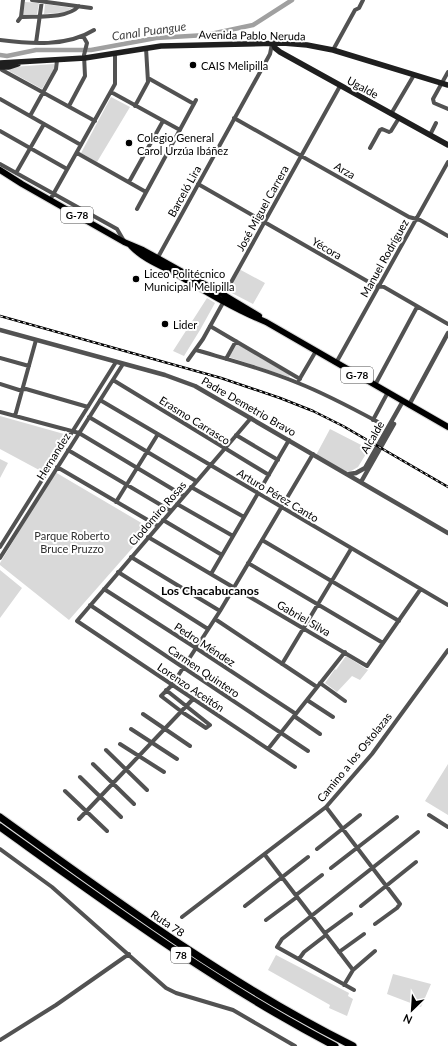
<svg xmlns="http://www.w3.org/2000/svg" width="448" height="1046" viewBox="0 0 448 1046" font-family="Lato,sans-serif">
<style>
.green{fill:#d9d9d9}
.lines{fill:none;stroke-linecap:round;stroke-linejoin:round}
.canal{stroke:#a0a0a0;stroke-width:4.5}
.primary-casing{stroke:#dbdbdb;stroke-width:8}
.motorway-casing{stroke:#dbdbdb;stroke-width:9}
.minor{stroke:#525252;stroke-width:4}
.tertiary{stroke:#525252;stroke-width:4.5}
.secondary{stroke:#1f1f1f;stroke-width:5.5}
.primary{stroke:#000;stroke-width:6}
.motorway{stroke:#000;stroke-width:7}
.rail-casing{stroke:#000;stroke-width:2.5}
.rail{stroke:#fff;stroke-width:1;stroke-dasharray:3;stroke-linecap:butt}
.poi-dot{fill:#000;stroke:#fff;stroke-width:1.5}
.labels{text-anchor:middle;dominant-baseline:central;stroke-width:4;stroke-linejoin:round;paint-order:stroke}
.shield{fill:#fff;stroke:#4c4c4c;stroke-width:1}
.shield-label{font-size:10px;font-weight:bold;fill:#000}
.street-label{font-size:11px;fill:#000;stroke:#fff}
.poi-label{font-size:11px;fill:#000;stroke:#fff;text-anchor:start}
.park-label{font-size:11px;fill:#303030;stroke:#fff}
.water-label{font-size:12px;font-style:italic;fill:#414141;stroke:#fff}
.neighbourhood-label{font-size:12px;font-weight:bold;fill:#000;stroke:#fff}
</style>
<rect width="100%" height="100%" fill="#fff"/>
<path class="green" d="M25,2L39,3L37,14L23,15Z
M45,4L72,8L66,12L44,14Z
M54,64L55,67L42,89L9,71L12,67Z
M111,97L130,107L97,162L81,153Z
M239,269L265,283L253,304L228,291Z
M207,298L215,303L200,330L184,356L173,351Z
M237,344L290,375L289,377L229,357Z
M0,416L64,434L41,471L0,449Z
M330,429L369,449L358,467L351,471L345,472L315,457Z
M0,459L8,463L0,478Z
M55,472L150,528L69,620L0,565V563Z
M0,570L22,588L0,618Z
M346,656L368,670L360,680L352,676L337,692L325,683L335,669L336,670Z
M448,764V815L425,801Z
M276,955L349,993L348,996L353,999L347,1016L329,1008L330,1005L268,970Z
M393,974L431,984L421,1007L387,994Z"/>
<g class="lines">
<path class="canal" d="M0,55L7,56L36,50H91L156,38L206,35L253,25L292,0"/>
<defs>
<path id="primary" d="M0,170L22,184L124,242L143,250L224,295L259,316
M131,246C142,258 159,265 173,272C203,290 234,309 266,322L448,427"/>
<path id="motorway" d="M0,817C114,899 227,983 353,1046
M0,827C109,905 216,984 335,1046"/>
</defs>
<use href="#primary" class="primary-casing"/>
<use href="#motorway" class="motorway-casing"/>
<path class="minor" d="M32,0L91,8
M21,17C38,16 67,19 79,6
M18,21L21,17L23,0
M0,40C30,44 67,47 94,30
M36,43L42,0
M333,50L355,10L359,8L363,0
M2,70L95,121
M448,72L433,99L434,103L448,109
M148,78L194,104
M111,92L180,130
M0,99L81,145
M69,106L85,76L84,55L87,43L83,36
M135,106L148,82L146,48
M391,114L414,75
M30,116L56,69L57,60
M234,118L409,217L420,220L448,236
M0,131L67,169
M430,135L436,123
M370,148L380,130L382,129L389,132L391,131L399,118
M77,153L146,192
M0,164L117,229L124,241
M16,173L44,124
M129,182L163,121
M198,184L374,285L384,287L448,324
M50,200L115,84V54
M137,209L196,100
M157,259L270,54L272,44
M210,326L300,379
M196,350C230,360 265,369 298,383C326,394 352,408 378,422
M0,358L29,366
M226,359L236,341
M188,360L203,339L224,301V295L340,86
M336,363L448,162
M113,380L269,475
M299,380L316,351
M0,384L19,390L26,389L88,407
M375,385L417,307
M100,400L448,605
M0,412L79,433L184,496
M15,416L36,340
M89,417L196,481
M251,418L77,621L295,767
M373,420L388,392
M236,435L278,460
M68,450L171,511
M57,467L158,526
M191,487L244,517
M116,502L158,434
M177,504L233,536
M163,520L222,555
M148,537L367,666L420,590
M262,540L399,621
M0,547L116,362
M131,557L220,611
M0,558L123,364
M248,563L383,643
M118,572L208,629
M211,574L289,440
M104,589L196,648L296,714
M90,605L308,751
M215,619L317,687
M282,664L351,549
M320,683L345,701
M166,690L210,725L206,728L182,712L161,696L172,685L220,611L313,454
M307,700L333,717
M143,714L190,746
M294,716L320,734
M131,729L177,759
M120,744L164,772
M268,749L345,652
M106,750L147,790
M93,764L134,804
M80,777L121,817
M65,791L107,831
M326,807L400,904L397,908L375,924
M429,815L448,827
M79,819L193,699
M0,849L52,887L166,988L176,993L233,1010L295,1046
M317,849L360,815
M265,855L353,970
M331,868L397,817
M296,895L322,875
M245,906L308,857
M361,906L416,862
M182,917L326,807L372,754L448,650
M266,920L297,897
M325,933L351,914
M339,952L364,934
M299,959L304,952L326,935
M344,985L353,970L375,951
M354,990L277,947L282,939L418,832
M0,1040L56,1005L129,954"/>
<path class="tertiary" d="M0,330L165,375L195,386L448,533
M409,405L448,333
M349,474L356,473L365,468L403,401
M361,482L394,424"/>
<path class="secondary" d="M273,43L275,48L280,52L448,145
M0,63L85,58L161,46L283,43L307,45L333,50L448,85
M0,67H9L18,64"/>
<use href="#primary" class="primary"/>
<use href="#motorway" class="motorway"/>
<defs>
<path id="rail" d="M0,316L221,378L280,398L313,411L343,426L448,487"/>
</defs>
<use href="#rail" class="rail-casing"/>
<use href="#rail" class="rail"/>
</g>
<g class="poi-dot">
<circle cx="193" cy="65" r="4"/>
<circle cx="129" cy="143" r="4"/>
<circle cx="136" cy="279" r="4"/>
<circle cx="165" cy="324" r="4"/>
</g>
<g class="labels">
<g class="shield">
<rect x="61" y="207" width="32" height="16" rx="3"/>
<rect x="341" y="367" width="32" height="16" rx="3"/>
<rect x="171" y="947" width="20" height="16" rx="3"/>
</g>
<g class="shield-label">
<text x="77" y="215">G-78</text>
<text x="357" y="375">G-78</text>
<text x="181" y="955">78</text>
</g>
<g class="street-label">
<text transform="translate(252 35) rotate(1)">Avenida Pablo Neruda</text>
<text transform="translate(363 87) rotate(28)">Ugalde</text>
<text transform="translate(345 170) rotate(30)">Arza</text>
<text transform="translate(184 191) rotate(-61)">Barceló Lira</text>
<text transform="translate(262 208) rotate(-61)">José Miguel Carrera</text>
<text transform="translate(327 248) rotate(30)">Yécora</text>
<text transform="translate(384 258) rotate(-61)">Manuel Rodríguez</text>
<text transform="translate(249 406) rotate(30)">Padre Demetrio Bravo</text>
<text transform="translate(195 420) rotate(32)">Erasmo Carrasco</text>
<text transform="translate(372 437) rotate(-60)">Alcalde</text>
<text transform="translate(53 456) rotate(-58)">Hernandez</text>
<text transform="translate(278 495) rotate(31)">Arturo Pérez Canto</text>
<text transform="translate(157 513) rotate(-49)">Clodomiro Rosas</text>
<text transform="translate(304 618) rotate(30)">Gabriel Silva</text>
<text transform="translate(205 644) rotate(33)">Pedro Méndez</text>
<text transform="translate(204 671) rotate(34)">Carmen Quintero</text>
<text transform="translate(191 687) rotate(34)">Lorenzo Aceitón</text>
<text transform="translate(354 757) rotate(-51)">Camino a los Ostolazas</text>
<text transform="translate(168 923) rotate(34)">Ruta 78</text>
</g>
<g class="poi-label">
<text x="201" y="65">CAIS Melipilla</text>
<text x="137" y="137">Colegio General<tspan x="137" dy="13">Carol Urzúa Ibáñez</tspan></text>
<text x="144" y="273">Liceo Politécnico<tspan x="144" dy="13">Municipal Melipilla</tspan></text>
<text x="173" y="324">Lider</text>
</g>
<g class="park-label">
<text x="72" y="535">Parque Roberto<tspan x="72" dy="13">Bruce Pruzzo</tspan></text>
</g>
<g class="water-label">
<text transform="translate(149 31) rotate(-8)">Canal Puangue</text>
</g>
<g class="neighbourhood-label">
<text x="210" y="590">Los Chacabucanos</text>
</g>
</g>
<g transform="translate(412 1010) rotate(205)" stroke="#ffffff" stroke-width="3" paint-order="stroke">
<path d="M0-3L7 15L0 10L-7 15Z" fill="#000000"/>
<text y="-6" font-size="11" font-weight="bold" text-anchor="middle" fill="#000000">N</text>
</g>
</svg>
